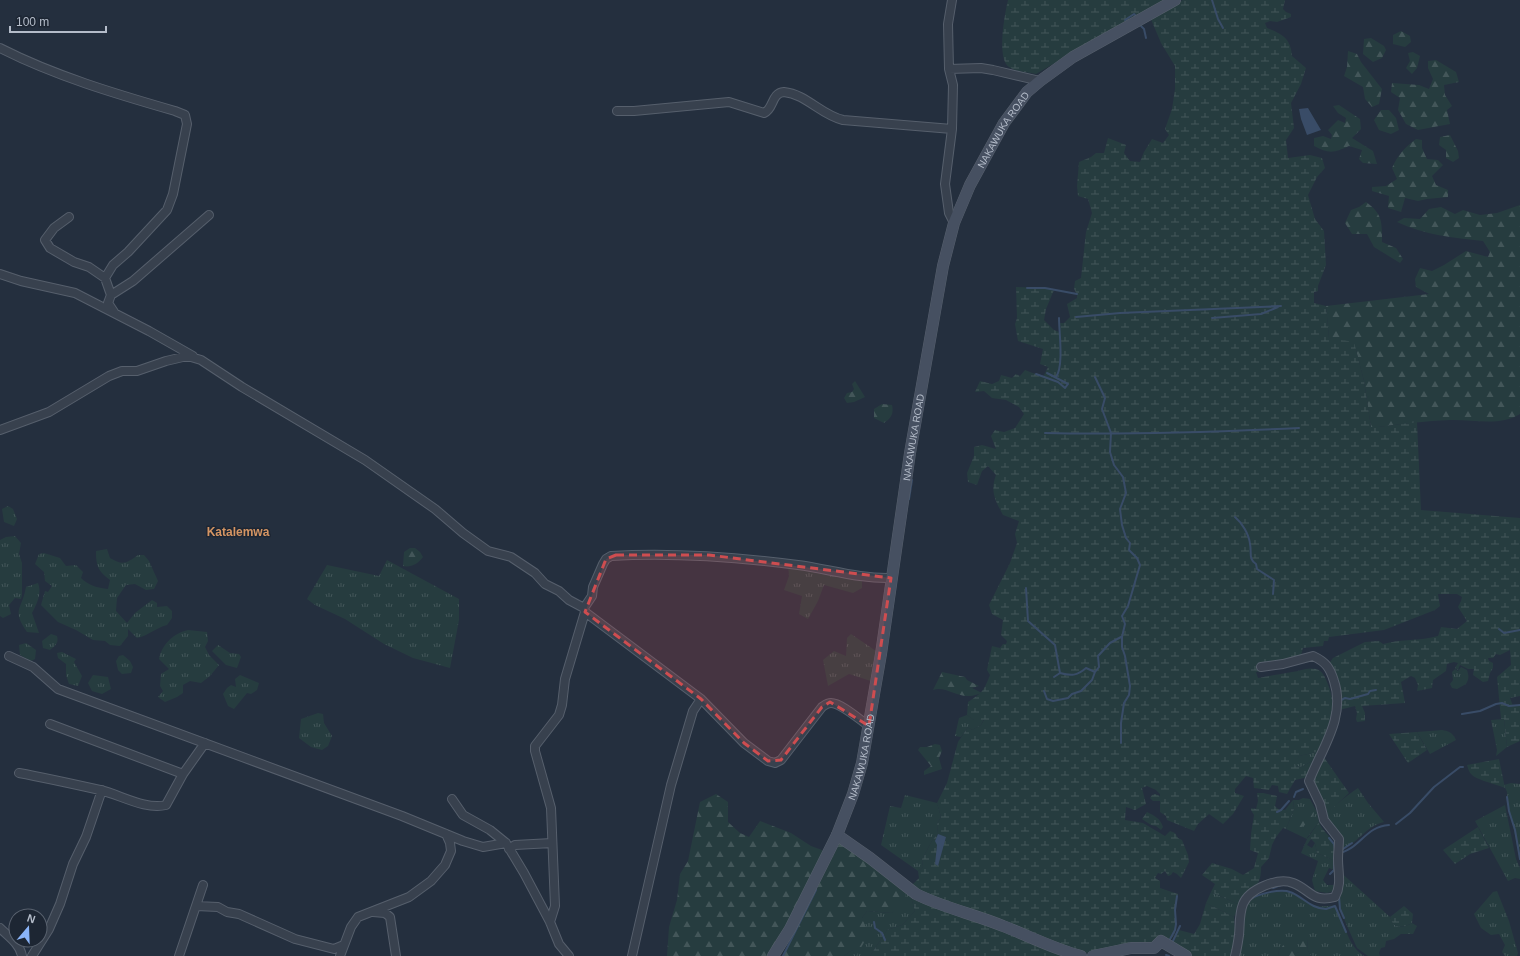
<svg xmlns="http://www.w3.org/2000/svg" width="1520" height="956" viewBox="0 0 1520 956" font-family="Arial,sans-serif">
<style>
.grass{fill:url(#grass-tufts)}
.forest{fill:url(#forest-firs)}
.wetland{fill:url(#wetland-marsh)}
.water{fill:#394c67}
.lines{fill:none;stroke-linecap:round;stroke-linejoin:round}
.stream{stroke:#394c67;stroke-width:2}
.street-casing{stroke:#565f6c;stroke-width:10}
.secondary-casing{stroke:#565f6c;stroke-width:12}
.street{stroke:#38414e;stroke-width:8}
.secondary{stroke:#465061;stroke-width:11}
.marked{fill:#ce4d50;fill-opacity:0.2;stroke:#ce4d50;stroke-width:3;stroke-dasharray:8 5;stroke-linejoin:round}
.labels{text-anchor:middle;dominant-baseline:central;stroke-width:3;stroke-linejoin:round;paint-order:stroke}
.street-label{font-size:10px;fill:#b4bcc9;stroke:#1d2633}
.quarter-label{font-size:12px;font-weight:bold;fill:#d59563;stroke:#1d2633}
</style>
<defs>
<pattern id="grass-tufts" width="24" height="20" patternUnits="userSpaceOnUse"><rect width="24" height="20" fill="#263c3f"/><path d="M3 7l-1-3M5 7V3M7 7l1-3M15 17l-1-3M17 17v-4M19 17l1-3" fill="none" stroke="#435659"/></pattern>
<pattern id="forest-firs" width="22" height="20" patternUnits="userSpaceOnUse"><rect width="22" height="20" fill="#263c3f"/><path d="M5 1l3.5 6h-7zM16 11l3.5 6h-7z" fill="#435659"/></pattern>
<pattern id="wetland-marsh" width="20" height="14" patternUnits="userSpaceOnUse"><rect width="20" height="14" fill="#263c3f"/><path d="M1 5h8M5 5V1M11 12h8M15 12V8" fill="none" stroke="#435659"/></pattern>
</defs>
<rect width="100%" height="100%" fill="#242f3e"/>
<path class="grass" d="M8,506L13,509L17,519L14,526L4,522L2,509Z
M15,536L21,543L19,554L22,563V595L21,599L15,598L9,605L11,614L3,618L0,616V540L6,537Z
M107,549L110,558C123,566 127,563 138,555H144L149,561L158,581L154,589L146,590L135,584L126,585L117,598L116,611L127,623L135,613L152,600L157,603V607L167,606L172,611V618L167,625C155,628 150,635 137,638L128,629V636L120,646L110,645L105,641L93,640L76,630L58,622L41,605L45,591L48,592L52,586L45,581L44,572L35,564L39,554L44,553L60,558L66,566L76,565L83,572L81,578C88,585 97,588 108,589L110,580C98,571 96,566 96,551Z
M387,560L459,599V620L450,668L413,658L384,644L345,619L315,605L307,599L327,565L379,576Z
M788,565L862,578V588L853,593L824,585L818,601L808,619L799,614L802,596L784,590L789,576Z
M38,583C42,593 37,604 32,613L39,633L27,632C11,609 22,610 26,587Z
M188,630L207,632L208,641L205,647L209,655L219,665L210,676L201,683L190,681L183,685V693L177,697L165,702L158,697L163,691L160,686L161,674L169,669L159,659C162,644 174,633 188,630Z
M51,634L57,636C59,643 55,646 50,650L43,648L42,641Z
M851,634L879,653L874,682L849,674L828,686L823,660L834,651L846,656L847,638Z
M26,643L36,650L35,659L31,661L20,655L19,645Z
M218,645L230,653L239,654L241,657L237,668L226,665L212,651Z
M62,652L76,659L74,662L82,676L78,686L69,684L66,675V664L58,658L57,653Z
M123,655L130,661L133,667L131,673L122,674L118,670L116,661L119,656Z
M1461,667L1467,670C1469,676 1469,679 1466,684L1457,689L1452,688L1450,684L1453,680L1452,672L1455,669L1458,671Z
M93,675L108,677L111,689L102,694L92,691L88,683Z
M240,675L259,683L257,690L251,694L247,693L234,709L228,706L223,694L227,688L231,685L236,687L235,679Z
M318,713L323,714L324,723L332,736L328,746L322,750L311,747L299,738L301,719Z
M967,715L974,720L984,719L981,725L972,730L968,727L961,737L955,736L959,718Z
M1504,719L1507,747L1496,756L1497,750L1491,720Z
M1442,730C1449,731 1453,733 1456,740L1430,754L1417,732Z
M1321,751L1318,758L1301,767L1296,766L1294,763L1299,756Z
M1511,783L1520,784V860L1513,825L1509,813L1507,792L1504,785Z
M1358,788L1368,803L1384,822C1365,826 1356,846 1341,849L1323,825L1320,816C1334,808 1345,796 1358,788Z
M905,795L937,803L941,817L937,824L938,834C930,841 928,850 922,859L923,867L918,871L881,845L890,806L901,808Z
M1303,798L1310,799L1317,812L1319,822L1307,838L1311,839L1307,845L1312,848L1315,843L1317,853L1335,861L1334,870L1329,868L1323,880L1327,885H1335L1334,891L1327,893L1315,891L1312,880L1318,861L1301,853L1307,839L1286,829L1294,809L1293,800H1299Z
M1505,805L1516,859L1520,868V879L1515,878L1508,881L1475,821Z
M1337,869L1390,917L1393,924C1400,928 1405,927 1412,923L1417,926L1413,934H1401L1394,939L1386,941L1385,947L1381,948L1379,953L1380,956H1368L1357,948L1352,937L1340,910L1338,902Z
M1286,890C1297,893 1304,902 1314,905C1322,908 1330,905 1336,906C1346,924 1346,944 1364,956H1311L1308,951L1307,939L1299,952L1295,954L1292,950L1283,946L1279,950L1278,956H1236L1244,906L1254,896L1267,893Z
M906,891L911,897L915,911L902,925L887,930L870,956H844L852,950L856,956L862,918L867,911L892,913Z
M1497,891L1509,921L1518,953L1517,956H1505L1502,952L1505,945L1499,934L1491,935L1481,928L1474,914L1493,892Z
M1211,892L1240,905L1234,917L1206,903Z"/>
<path class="forest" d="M1401,31L1410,36L1411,42L1405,47L1393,44V35Z
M1371,38L1384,46L1386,50L1382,58L1373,62L1363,54L1364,39Z
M1348,51L1357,54L1361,62L1382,89L1379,104L1372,107L1365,99L1363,87L1344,76L1347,67Z
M1413,52L1420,56L1417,68L1412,74L1406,68L1410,61L1408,53Z
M1436,60L1456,72L1459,82L1444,85L1445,95L1452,106L1447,110L1450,124L1418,130L1406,124L1398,110L1400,98L1391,92L1392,83L1419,85L1429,89L1433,79L1428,68V61Z
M1339,105L1360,119L1361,129L1352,138L1373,151L1377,164L1363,163L1359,159L1362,150L1349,146C1334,153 1329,154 1314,146V138L1323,136L1331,139L1332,135L1328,130L1338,120L1345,123L1346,118L1338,113L1333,106Z
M1381,110H1389L1396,118L1399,130L1391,134L1379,130L1374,120Z
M1450,135L1458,151L1459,158L1453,162L1446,158V150L1439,145L1440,137Z
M1416,139L1422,140V148L1427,159L1438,160L1443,165L1432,176L1436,185L1448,190V197L1427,199L1418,201L1405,198L1401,212L1388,208L1389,196L1372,191V187L1386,186L1397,179L1392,168C1397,156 1405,147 1416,139Z
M1366,202C1383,214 1382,223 1382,242L1396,248L1403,259L1400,263L1374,247L1367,234H1352L1345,223L1351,210L1359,207Z
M1520,205V414C1499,427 1472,419 1450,420C1426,421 1402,424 1378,427H1371L1364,381L1356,350L1329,338L1326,306L1429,294L1416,287L1415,279L1420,268L1432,271L1444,265L1466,251L1488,257L1490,252L1483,241C1453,238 1425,235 1397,222L1404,218L1420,219L1429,209L1441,207L1455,214L1463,210L1480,215L1497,213Z
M855,381L865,397L854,402L847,403L844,398L847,393L852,392L854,389L852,384Z
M882,404L892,405C894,414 891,418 884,423L874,418V409Z
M410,548H415L420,552L423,557C419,563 411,568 403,566L404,552Z
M942,672L965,677L967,680L979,686L972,688L982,693C978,694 973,696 969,696C956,697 945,686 933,690Z
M935,744L940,745L942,751L939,758L942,769L924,775V771L931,766L918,750L920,747H927Z
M716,794L728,802V822L740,833L749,837L760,821L791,833L811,846L822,850L823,854L807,889L769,956H667L669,927L677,900L680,874L688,861L700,802Z
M1310,808L1314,813C1311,820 1306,826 1299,828L1295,825L1297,820Z
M840,842L906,891L905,899L892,913L867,911L862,918L869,934L856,956L852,950L844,956H783Z
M1303,937L1307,939L1308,951L1311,956H1278L1279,950L1288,940H1294L1297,944L1292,950L1295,954L1299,952L1300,941Z"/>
<path class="wetland" d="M1008,0H1166L1116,27L1036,74C1027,72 1016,72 1009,67C996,58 1005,13 1008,0Z
M1183,0H1285L1283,9L1286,12L1291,14V17L1277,22L1270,21L1265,23L1267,28C1283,34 1291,39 1292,56L1306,68L1301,84L1291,103L1294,128L1286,140L1288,158L1310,155L1322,158L1325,168L1317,177L1308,195L1315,219L1324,231L1326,265L1318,286V291L1314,292V303L1326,306L1329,338L1354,342L1364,381L1371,427H1378L1417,422L1421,510L1520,518V696L1510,698L1513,706L1520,705V741L1507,747L1504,719H1501L1497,677L1511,665L1510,650L1500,655L1496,654L1493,658H1488L1489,661L1493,663V668L1490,673L1488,681L1483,682L1473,675L1474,669H1468L1460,665L1458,670L1455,668L1458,663L1454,662L1447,664L1446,671L1433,680L1432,688L1417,691L1418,685L1415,678L1411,676L1401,682L1405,703L1362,706L1365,713V721L1357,722L1356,719L1357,713L1355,706L1339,710L1326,668L1333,658L1365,642L1379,641L1383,644C1401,639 1420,641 1438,636L1441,627L1457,629L1467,621L1458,607L1461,601L1462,597L1457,594H1438L1440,606L1435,610L1384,630L1329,637L1328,641H1324L1323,646L1303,648L1300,659L1297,664L1256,672L1258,678C1269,676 1280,674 1292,672C1300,671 1307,667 1316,669C1322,670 1325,677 1327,682C1339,710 1330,725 1321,751L1299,756L1295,763L1296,766L1301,767L1318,758L1309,777L1295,780L1287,794L1279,792L1278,786L1272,785L1269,790L1254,788L1253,778L1246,776L1235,789V793L1244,796L1233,814L1223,824L1209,814L1198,824L1194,831L1167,820L1166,816L1160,812V801H1153L1150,798L1152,795L1155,794L1160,796V794L1156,790L1147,786L1142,788L1146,804L1135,810L1126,807L1125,820L1143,823L1165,836L1170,831L1175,833L1178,838L1182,840L1188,855L1189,862L1181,878L1177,874L1173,872L1171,875L1168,876L1165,871L1161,874L1158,873L1155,878L1160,881V888L1178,894C1177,900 1175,905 1175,911C1176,928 1179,930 1167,945L1089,953L1079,952L953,906L919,890L912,885L919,878L918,871L923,867L922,859C928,850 930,841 938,834L937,824L941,817L937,803L947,783L958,742L968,727L972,730L981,725L984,720H974L967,715L968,702C983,692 983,692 990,675L987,670L992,646L1000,648L1003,644H1006L1007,641L1001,635L1003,620L992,614L989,605L1010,563L1017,543L1015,534L1019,521L1003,515C995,500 990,491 996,475L988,466L982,471L977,485L968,482L967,473L974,456V447L982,445L996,449L991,436L995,430L1004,432L1015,428L1024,414L1019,407L1006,400L992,398L984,391L975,392L980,381L992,384L999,381L1001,375L1012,378L1016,374L1020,376L1025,370L1043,377L1048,367L1040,364L1043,349L1018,341L1015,324L1017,318L1016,287L1045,288L1054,290L1046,309L1044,320L1054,330L1059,332V323H1064L1070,317L1067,304L1077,298V294L1074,289L1075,281L1081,278L1086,232L1092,213L1088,199L1078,196L1077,186L1079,162L1091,157L1096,153H1104L1108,138L1126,145L1124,153L1130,161L1140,162L1144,152L1152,139L1163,143L1169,135L1165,129L1172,109L1175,89V66L1161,43L1150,17Z
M1417,732L1427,750L1408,763L1389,734Z
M1323,756L1349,793L1333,808L1320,816L1309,791V787Z
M1499,759L1505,788C1496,784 1476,780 1471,774C1469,772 1468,768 1467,765Z
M1257,793H1263L1277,796L1275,806L1278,809L1285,810L1293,800L1294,809L1286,829L1283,828L1276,837L1272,845L1269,858L1261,867C1262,884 1252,894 1240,905L1211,892L1215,884L1202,875L1212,863L1232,869L1243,875L1254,868L1258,853L1250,850L1251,834L1254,815L1251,810V808L1256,809L1258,801Z
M1147,812C1155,816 1160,818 1163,827L1161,830L1156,826L1151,825L1142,819Z
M1319,822C1322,832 1335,839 1336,849C1336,853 1335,857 1335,861L1317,853L1315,843L1311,839H1307Z
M1478,827L1489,848L1470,854L1455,864L1443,850Z
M911,897L1069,956H870L887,930L902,925L915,911Z
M1206,903L1234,917L1236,940L1233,956H1181L1171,945L1179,930L1194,934L1200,924Z
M1404,906L1413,914L1412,923C1405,927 1400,928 1393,924L1390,917Z"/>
<path class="water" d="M1308,108L1321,130L1307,135L1301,119L1299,109Z
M938,834L946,837L938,866L935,864L937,845L935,841Z"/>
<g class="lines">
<path class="stream" d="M1212,0L1218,19L1223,28
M1125,20L1134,14L1136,16
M1140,25L1144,29L1146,38
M1027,288H1045L1077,294
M1076,317L1120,313L1281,306
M1212,318L1261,314L1278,307
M1036,374L1058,382L1065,388L1068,384L1047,373
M1056,377C1064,366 1059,332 1059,318
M1095,377L1105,398L1102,409L1111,433L1110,452L1114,465L1123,477L1126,493L1120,509L1122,525L1126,538L1130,543L1129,550L1137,558L1140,565L1128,606L1122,616L1125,624L1122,637V647L1125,656L1130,686L1129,695L1124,703L1121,723V743
M1045,433C1130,435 1214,432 1299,428
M909,499L912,480
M1235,517C1242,523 1249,534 1250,544C1252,552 1248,559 1256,564L1257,569L1274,580L1273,594
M1026,588L1028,621L1055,645L1060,673
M1499,629L1504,633L1520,630
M1054,677L1060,673C1071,676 1077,676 1086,668L1095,672L1099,667L1098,656L1110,643L1121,637
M1044,691L1047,699L1053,701L1068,698L1072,694L1081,691L1092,680L1095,672
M1339,701L1345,698L1350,699L1368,694L1370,691L1376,690
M1462,714L1480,711L1496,704L1502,703L1509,706L1520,705
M1294,797L1296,792L1303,789
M1507,797L1509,811L1515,830L1520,859
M1277,812L1281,810L1289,801
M1323,824L1336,842
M1396,824L1410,813L1434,787L1460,767H1463
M1329,838L1334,844L1335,849
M1341,848L1343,849L1352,843
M1341,853C1345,851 1351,849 1355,845C1366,836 1373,826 1389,825
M1330,874L1334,870V857
M1273,888L1281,885
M1339,896L1340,909L1344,918
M1251,899C1258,894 1281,888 1290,892C1302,896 1311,909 1326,909C1329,908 1332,907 1335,906L1346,932
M874,922L875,928L882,933L885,940
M1169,941L1175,930L1176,924L1175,910L1177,896
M1172,943L1180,926
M1166,955L1169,956
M783,956L816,890"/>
<defs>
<path id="street" d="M952,0L948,24L949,69L953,85L952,129L945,184L949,213L954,223
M0,48C55,76 116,94 175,111L185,115L187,124L173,194L167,210L128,252L113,265L105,278L111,295
M949,69L981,68L993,70L1040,81
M617,111H634L729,102L764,113C774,109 771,93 784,92C806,94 821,115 843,120L952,129
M69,217L54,228L45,240L50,248L74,262L89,267L105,278
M0,274L21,281L75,293L149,331L193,356
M114,312L108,303L111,295L133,281L209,215
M0,430L49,412L109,376L122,371H137L166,361L183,357H191L201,360L242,387L365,460L435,509L463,533L488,551L511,557L535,573L545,584L559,591L569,600L584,608L592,596L593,587L603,564L606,559L611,556C674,552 736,557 798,565C828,569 860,579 891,578
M584,608L585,612L701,699L744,743L768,761L775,763L781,760L822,707C825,705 827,703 831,703C841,703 860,720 869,726
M9,656L33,667L58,689L402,816L463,841L483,847L506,843
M50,724L183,774
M19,773C46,778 73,784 100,790C121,795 145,810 166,805L183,774L205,743
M452,799L463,815L490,830L506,843L524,873L550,922L559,944L569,956
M509,849L515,845L552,843
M196,906L218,907L227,912L239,914L295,939L334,949L344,945
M373,912L385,913L390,917L396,956
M550,922L555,906L551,808L535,751V746L559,715L562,705L565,679L585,612
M0,928C8,936 20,944 22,956
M32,956L49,929L60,904L73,864L86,837L102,790
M179,956L203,885
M340,956L351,927L358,917L409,897L431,881L445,865L451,851L450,843L446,834
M632,956L671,785L693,711L701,699
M1235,956C1237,949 1238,942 1239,935C1240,925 1239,914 1243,904C1249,889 1278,877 1293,883C1311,890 1312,903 1335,897C1342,884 1338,873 1338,859C1338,852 1339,846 1339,839L1324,820L1320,804L1309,781C1322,748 1346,717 1334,681C1330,668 1326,662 1313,656L1283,664L1261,667"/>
<g id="secondary">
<path d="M837,835L870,858L916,894C944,908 974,914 1003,926C1029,936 1054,949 1081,956"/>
<path id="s1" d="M773,956L790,929L837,835L853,794L862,763L881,654L910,453L943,266L954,223L970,185L1004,123L1027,92L1040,81L1073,57L1175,0"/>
<path d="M1093,956L1131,948H1154L1161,941L1186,956"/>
</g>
</defs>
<use href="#street" class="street-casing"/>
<use href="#secondary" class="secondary-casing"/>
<use href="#street" class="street"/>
<use href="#secondary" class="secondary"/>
</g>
<path class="marked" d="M616,555H709L891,578L869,726L830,702L822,707L781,760L768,761L744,743L701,699L585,612L606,559Z"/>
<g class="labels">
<g class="street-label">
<text stroke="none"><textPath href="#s1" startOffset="867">NAKAWUKA ROAD</textPath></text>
<text stroke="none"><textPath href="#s1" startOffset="543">NAKAWUKA ROAD</textPath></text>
<text stroke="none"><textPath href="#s1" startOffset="219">NAKAWUKA ROAD</textPath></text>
</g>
<g class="quarter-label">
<text x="238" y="532">Katalemwa</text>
</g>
</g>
<g transform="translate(28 928) rotate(19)"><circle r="19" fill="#1d2633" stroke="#59626f"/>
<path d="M0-3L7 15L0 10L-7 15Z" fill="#8ab4f8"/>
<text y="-6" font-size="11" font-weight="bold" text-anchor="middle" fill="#b4bcc9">N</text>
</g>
<path d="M10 26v6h96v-6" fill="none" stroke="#b4bcc9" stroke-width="2"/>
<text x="16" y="26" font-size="12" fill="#b4bcc9" stroke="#1d2633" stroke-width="3" paint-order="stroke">100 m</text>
</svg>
